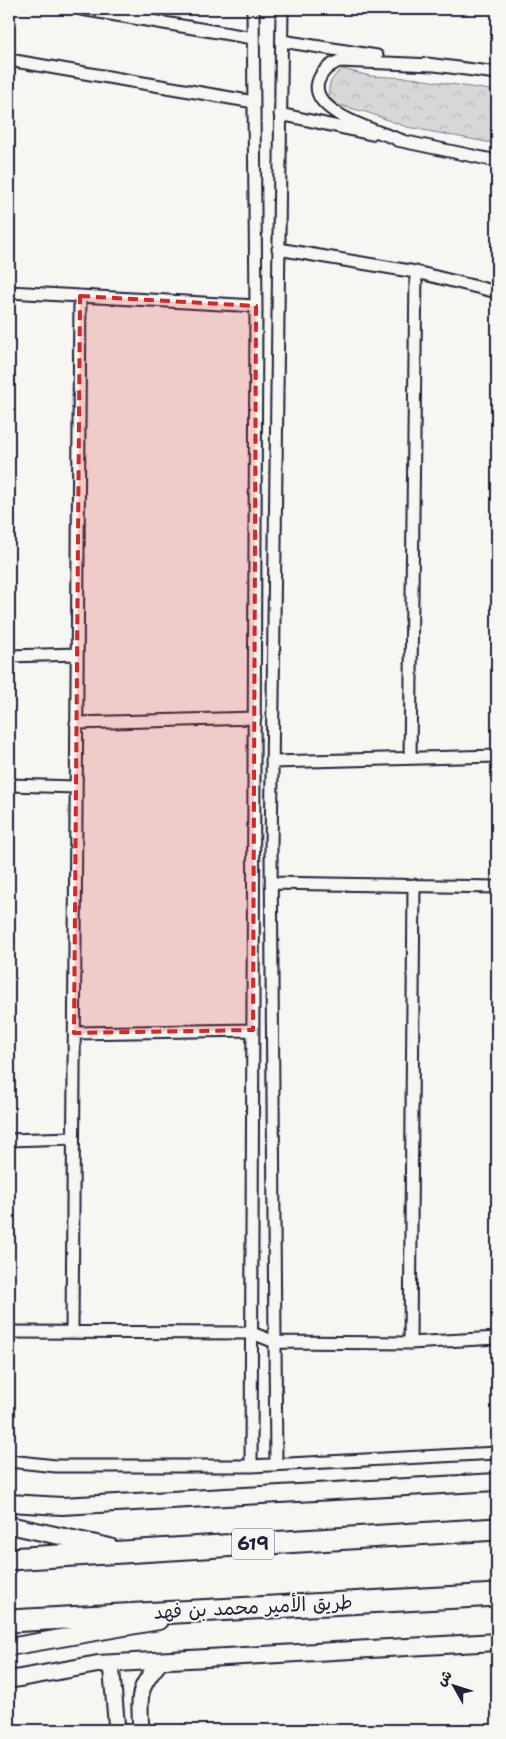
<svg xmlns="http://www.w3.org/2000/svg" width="506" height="1739" viewBox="0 0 506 1739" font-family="'Shantell Sans','Playpen Sans Arabic',sans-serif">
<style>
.park{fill:url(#park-crowns);stroke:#7c7c89}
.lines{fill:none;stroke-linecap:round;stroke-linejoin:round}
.minor-casing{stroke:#22223b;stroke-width:15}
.tertiary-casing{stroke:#22223b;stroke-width:19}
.secondary-casing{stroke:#22223b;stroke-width:20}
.motorway-casing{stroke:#22223b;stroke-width:25}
.minor{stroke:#f6f6f2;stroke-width:11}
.tertiary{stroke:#f6f6f2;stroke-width:15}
.secondary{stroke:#f6f6f2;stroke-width:16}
.motorway{stroke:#f6f6f2;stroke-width:21}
.marked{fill:#d62828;fill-opacity:0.2;stroke:#d62828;stroke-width:4;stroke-dasharray:10 6;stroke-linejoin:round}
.labels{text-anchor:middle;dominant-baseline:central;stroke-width:4;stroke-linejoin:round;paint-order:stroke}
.shield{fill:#f6f6f2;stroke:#626272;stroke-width:1}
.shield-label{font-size:18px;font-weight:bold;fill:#22223b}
.street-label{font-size:19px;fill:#22223b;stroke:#f6f6f2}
</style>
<defs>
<pattern id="park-crowns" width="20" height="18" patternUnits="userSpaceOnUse" patternTransform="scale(1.25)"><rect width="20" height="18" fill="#d7d7d7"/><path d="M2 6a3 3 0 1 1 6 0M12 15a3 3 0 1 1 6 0" fill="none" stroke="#b8b8b9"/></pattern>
</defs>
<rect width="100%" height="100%" fill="#f6f6f2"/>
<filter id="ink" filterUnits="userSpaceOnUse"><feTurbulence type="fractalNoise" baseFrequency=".02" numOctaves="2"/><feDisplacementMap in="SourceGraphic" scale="10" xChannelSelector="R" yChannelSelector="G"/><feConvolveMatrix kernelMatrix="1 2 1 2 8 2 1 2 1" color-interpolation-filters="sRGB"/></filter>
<g filter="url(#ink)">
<path class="park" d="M343,69L370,76L411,78L497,91V144L407,127L366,112L337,105L329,97C328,83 331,77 343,69Z"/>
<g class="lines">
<defs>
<path id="minor" d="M81,9L253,38
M282,41L377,56
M9,60L254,102
M427,64L497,73
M280,114L371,134
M397,140L497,161
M403,141C381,132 309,113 318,82C321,72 330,65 339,61L433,65
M278,249L416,272L497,292
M9,292L256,306
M9,656L77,654
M76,723L255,718
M410,758L416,272
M272,762L497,756
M9,785L76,787
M271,883L497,887
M74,1033L253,1030
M9,1140L73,1138
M9,1332L252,1333L275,1342L410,1343L497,1338
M72,1332L80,296
M410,1343L414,885
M9,1461L56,1466H251L497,1453
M276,1465L271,851L282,9
M251,1466L256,306L253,9"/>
<path id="tertiary" d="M111,1664L117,1730
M141,1730C139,1694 137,1689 161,1661"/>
<path id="secondary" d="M9,1503L62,1506L497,1482
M9,1525L110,1547
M9,1647L159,1621
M9,1680L98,1664L497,1642"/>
<path id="motorway" d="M9,1559L497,1529
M9,1621L497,1595"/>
</defs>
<use href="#minor" class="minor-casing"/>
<use href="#tertiary" class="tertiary-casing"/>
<use href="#secondary" class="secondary-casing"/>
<use href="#motorway" class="motorway-casing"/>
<use href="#minor" class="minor"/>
<use href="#tertiary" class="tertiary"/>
<use href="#secondary" class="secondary"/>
<use href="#motorway" class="motorway"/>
</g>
</g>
<path class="marked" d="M80,296L256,306L253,1030L74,1033Z"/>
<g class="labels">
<rect class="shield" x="232" y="1528.5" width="42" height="31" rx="4"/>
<g class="shield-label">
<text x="253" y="1544">619</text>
</g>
<g class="street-label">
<text transform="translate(253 1607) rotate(-3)">طريق الأمير محمد بن فهد</text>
</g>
</g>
<rect width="506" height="1739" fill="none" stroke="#f6f6f2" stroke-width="30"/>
<rect x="15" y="15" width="476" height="1709" fill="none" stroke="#22223b" stroke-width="2" filter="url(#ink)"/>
<g transform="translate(454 1686) rotate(309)" stroke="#f6f6f2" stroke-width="4" paint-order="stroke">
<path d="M0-4L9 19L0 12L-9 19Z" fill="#22223b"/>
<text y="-8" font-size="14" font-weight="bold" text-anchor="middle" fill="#22223b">ش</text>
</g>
</svg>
